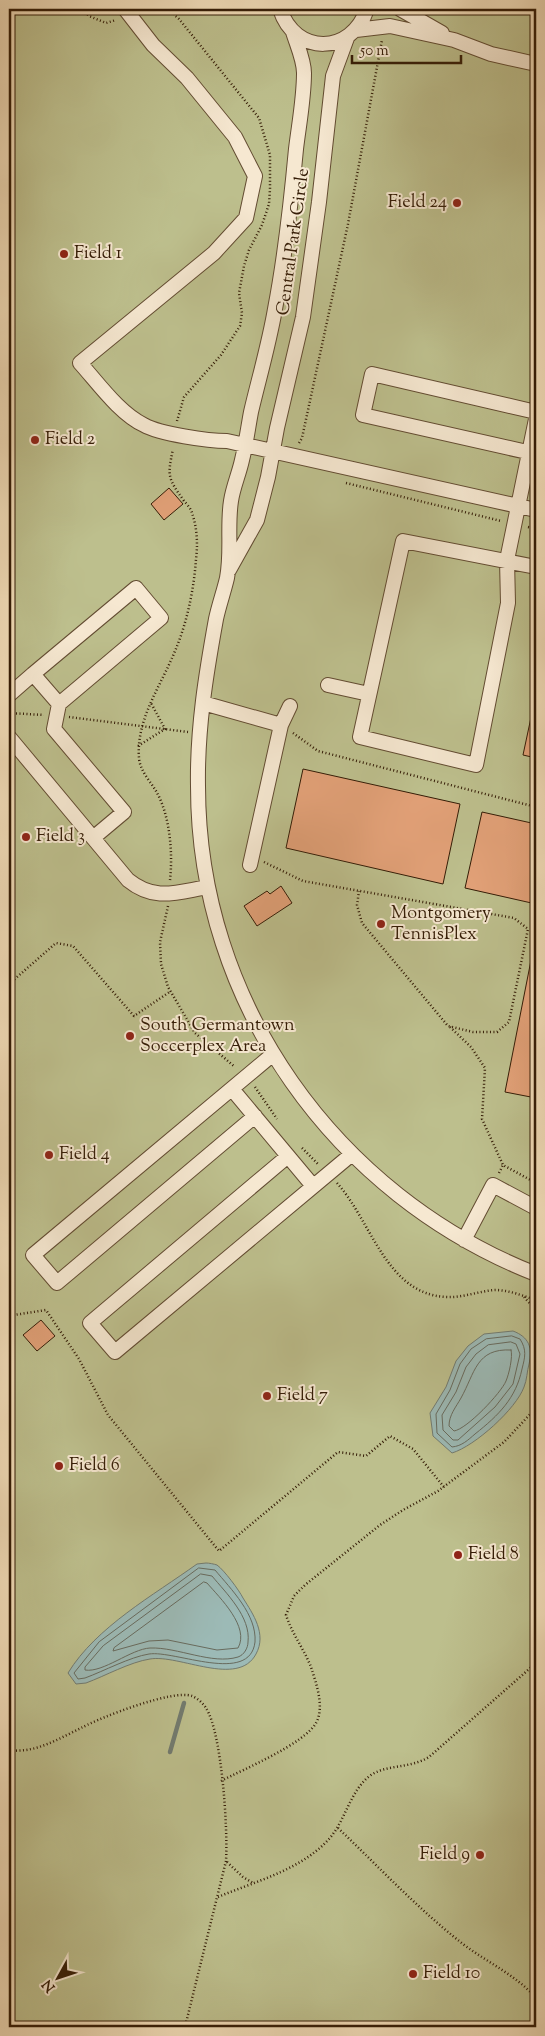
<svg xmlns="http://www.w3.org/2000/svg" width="545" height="2036" viewBox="0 0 545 2036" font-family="'Sorts Mill Goudy',serif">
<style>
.green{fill:#bdbf8d;stroke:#786e4a}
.water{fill:#9cbab6;stroke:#727b70}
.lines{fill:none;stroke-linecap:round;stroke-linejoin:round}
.shore{stroke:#686b5e;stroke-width:1}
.stream{stroke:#727b70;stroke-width:4.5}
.building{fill:#e1a077;stroke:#341c06}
.minor-casing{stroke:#634c32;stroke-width:16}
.path{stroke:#341c06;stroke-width:2.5;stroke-dasharray:1 2.5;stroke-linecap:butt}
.minor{stroke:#f6e8d1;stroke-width:14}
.poi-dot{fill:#8f2418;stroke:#f6e8d1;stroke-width:2}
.labels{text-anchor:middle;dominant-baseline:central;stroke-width:4;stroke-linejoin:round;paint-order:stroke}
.poi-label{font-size:18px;fill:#341c06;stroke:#f6e8d1;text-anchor:start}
.street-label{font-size:18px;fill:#341c06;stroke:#f6e8d1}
</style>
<rect width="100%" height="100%" fill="#f1dcb8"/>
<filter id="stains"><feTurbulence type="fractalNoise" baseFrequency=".004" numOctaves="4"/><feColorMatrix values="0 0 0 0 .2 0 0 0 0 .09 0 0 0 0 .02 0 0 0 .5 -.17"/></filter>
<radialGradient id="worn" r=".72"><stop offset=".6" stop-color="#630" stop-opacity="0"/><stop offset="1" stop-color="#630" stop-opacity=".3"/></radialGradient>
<path class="green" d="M9,9H536V2027H9Z"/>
<path class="water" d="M513,1331C529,1337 533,1348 529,1364C527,1371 527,1380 524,1387C516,1409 475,1446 452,1453L433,1436L430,1413L446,1387L456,1361L468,1346L484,1334Z
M206,1563C209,1563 214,1564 217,1565C224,1570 239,1590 243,1598C253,1614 267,1634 256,1654C238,1688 179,1654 150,1659C130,1662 105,1676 86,1683L76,1684L68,1673C96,1627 154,1595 197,1564Z"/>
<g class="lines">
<path class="shore" d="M512,1336L520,1339C527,1350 525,1357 522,1369C516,1398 499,1415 475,1434C468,1440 462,1446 452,1447L437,1433L436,1414L450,1390L460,1364L471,1349L486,1339Z
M511,1342L516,1344L520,1354L513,1384L495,1407L458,1440H453L443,1430L442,1415L456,1392L466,1367L476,1354L488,1345Z
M511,1350C513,1357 509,1374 506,1381C501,1393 467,1429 454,1431L449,1426C449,1415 456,1407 461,1398C475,1373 476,1348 511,1350Z
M199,1568L215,1570C231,1589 257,1615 255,1642C250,1685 175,1650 149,1654C130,1657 104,1671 85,1678L78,1679L74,1673L99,1642Z
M201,1574L212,1576C226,1593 251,1617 248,1642C248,1648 244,1655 238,1657C212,1665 178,1647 150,1648C131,1649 103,1673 85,1670V1667L103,1646Z
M204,1582L207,1583C220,1598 250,1627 238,1648L217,1650L168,1640L149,1641L113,1651L114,1648Z"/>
<path class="stream" d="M170,1752L184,1703"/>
</g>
<path class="building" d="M169,488L183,504L164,520L151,504Z
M536,694V758L523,755Z
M303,769L460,804L443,884L286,848Z
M482,812L536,824V904L465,888Z
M281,886L292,903L257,926L244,906L267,891L270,894Z
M536,935V1098L505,1092Z
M41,1320L55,1336L37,1351L23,1335Z"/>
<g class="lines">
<defs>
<path id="minor" d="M125,9L153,45L187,78L235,137L255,176L246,218L214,253L80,363C98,383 120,414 144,425C160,434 208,441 227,441L536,510
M280,9C295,56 352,55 367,9
M400,9L442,33
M356,30L390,26L454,40L491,54L536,64
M293,32C297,45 304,60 304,73C304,98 299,124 296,149C291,203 285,257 275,309C269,344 259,378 251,412C248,428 246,444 242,460C239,474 233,487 231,501C227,526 232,553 227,578C224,591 219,605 216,619C206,674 197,729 198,786C198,1003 335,1195 536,1274
M536,412L372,374L363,415L536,454
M536,419L507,560L508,603L476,765L360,737L403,541L536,567
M229,570L257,520L268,477L277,428L303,317L319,202L333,76L347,38
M33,674L136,588L161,618L59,704
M328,685L369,694
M9,695L33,674L59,704L54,729L124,812L93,838
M203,703L281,725L250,865
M281,725L290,706
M9,737L128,880C155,902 177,892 208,887
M232,1089L313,1186
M255,1116L57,1283L33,1255L272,1055
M288,1156L90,1323L115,1352L352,1154
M464,1240L493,1185L536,1208"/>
</defs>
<use href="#minor" class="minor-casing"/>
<path class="path" d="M83,9L89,16L106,23L116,20
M168,9L179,19L259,118L270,155V189L269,204L262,225L249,250L244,266L239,293L242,313L240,326L221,355L184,397L177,421
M525,9L536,14
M299,443L302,438L348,224L382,40
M346,483L501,521
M528,527L536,529
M9,713L44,715
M69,717L188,732
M293,733L318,751L536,807
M138,746L165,729L151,703
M264,862L303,881L514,918L528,929L509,1022L497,1032H473L448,1026L362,923L357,905L359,891
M170,880C173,853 170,815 156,791C150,781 140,771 139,758C136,719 161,686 175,651C187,623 194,589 196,559C198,544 197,527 192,513C191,509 187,504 184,501C168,478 167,477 173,449
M168,906L160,942L161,964L168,987L195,1033L235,1067
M9,984L56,943L73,946L134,1016L171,991
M450,1027L471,1047L485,1068L482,1119L503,1165
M255,1087L277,1119
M302,1148L319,1165
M499,1173L503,1165L536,1183
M337,1183C372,1222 386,1294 446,1297C463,1298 479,1291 495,1290C509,1290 523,1296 536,1300
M524,1297L536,1310
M9,1309L14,1315L46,1310L79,1359L108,1415L219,1551L338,1452L366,1456L390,1436L413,1449L444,1487
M9,1750C35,1754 60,1738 83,1727C102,1717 173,1689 192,1696C197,1698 203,1703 206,1708C222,1733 228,1830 226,1861L185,2027
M221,1781C244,1769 304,1744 316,1723C325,1707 316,1683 311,1667C304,1649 292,1634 286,1615L294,1596L305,1585L380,1525L403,1510L438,1491L504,1442L536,1408
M338,1828C379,1867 418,1909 463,1944C488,1963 516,1975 536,1998
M227,1862L243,1877L253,1883
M218,1897C256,1881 301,1870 329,1839C346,1820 350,1790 371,1775C388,1764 409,1769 429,1757L536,1663"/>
<use href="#minor" class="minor"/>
</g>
<g class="poi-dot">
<circle cx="457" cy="203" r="5"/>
<circle cx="64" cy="254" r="5"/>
<circle cx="35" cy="440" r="5"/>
<circle cx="26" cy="837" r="5"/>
<circle cx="381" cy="924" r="5"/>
<circle cx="130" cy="1036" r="5"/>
<circle cx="49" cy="1155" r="5"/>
<circle cx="267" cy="1396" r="5"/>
<circle cx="59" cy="1466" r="5"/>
<circle cx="458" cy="1555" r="5"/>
<circle cx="480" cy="1855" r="5"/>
<circle cx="413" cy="1974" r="5"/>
</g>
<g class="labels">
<g class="poi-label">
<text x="447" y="203" text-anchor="end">Field 24</text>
<text x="74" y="254">Field 1</text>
<text x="45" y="440">Field 2</text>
<text x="36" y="837">Field 3</text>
<text x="391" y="914">Montgomery<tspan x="391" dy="21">TennisPlex</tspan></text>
<text x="140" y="1026">South Germantown<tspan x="140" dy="21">Soccerplex Area</tspan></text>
<text x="59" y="1155">Field 4</text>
<text x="277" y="1396">Field 7</text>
<text x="69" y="1466">Field 6</text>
<text x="468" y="1555">Field 8</text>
<text x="470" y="1855" text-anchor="end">Field 9</text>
<text x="423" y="1974">Field 10</text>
</g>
<g class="street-label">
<text transform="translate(294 242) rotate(-82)">Central Park Circle</text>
</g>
</g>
<rect width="545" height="2036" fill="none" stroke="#f1dcb8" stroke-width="30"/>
<rect x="10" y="10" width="525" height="2016" fill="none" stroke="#341c06" stroke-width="2.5"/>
<rect x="15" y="15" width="515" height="2006" fill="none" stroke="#341c06"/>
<g transform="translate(58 1978) rotate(230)" stroke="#f6e8d1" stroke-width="4" paint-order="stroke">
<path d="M0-4L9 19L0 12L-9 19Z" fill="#341c06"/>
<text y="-8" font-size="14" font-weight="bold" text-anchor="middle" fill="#341c06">N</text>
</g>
<path d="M352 55v8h109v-8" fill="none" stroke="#341c06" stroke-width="2.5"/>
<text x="360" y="55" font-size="15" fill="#341c06" stroke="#f6e8d1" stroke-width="4" paint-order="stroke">50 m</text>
<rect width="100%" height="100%" filter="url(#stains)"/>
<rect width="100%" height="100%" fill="url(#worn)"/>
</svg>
